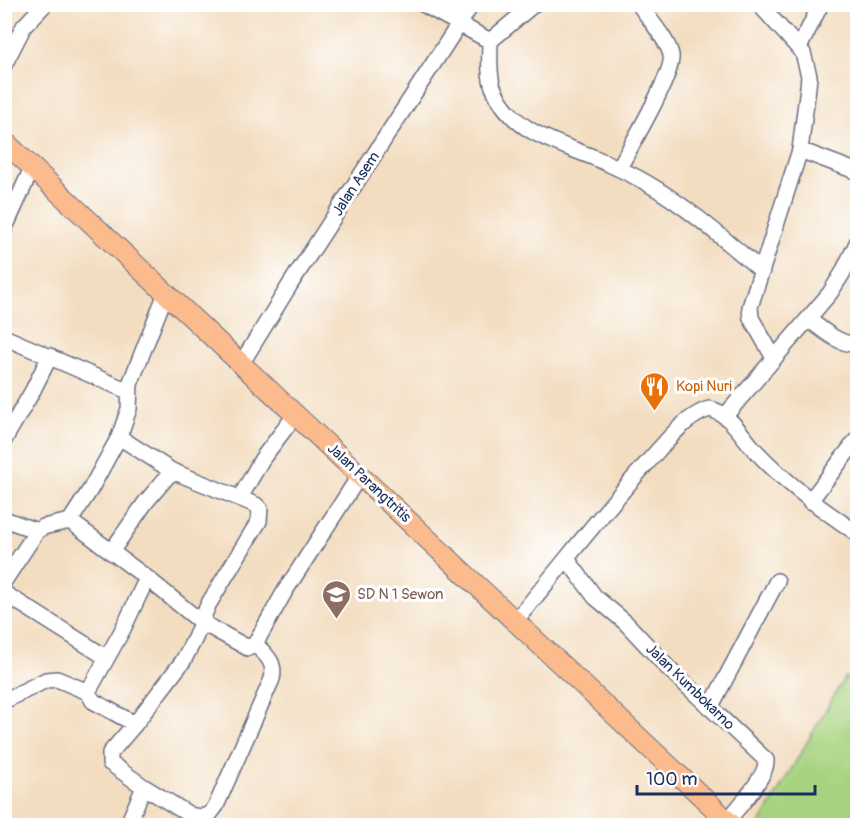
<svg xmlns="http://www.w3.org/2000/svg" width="862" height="830" viewBox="0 0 862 830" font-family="Pangolin,sans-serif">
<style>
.green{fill:#a7d37f;stroke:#61816e;stroke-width:1.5}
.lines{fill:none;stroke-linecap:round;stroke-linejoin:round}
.minor-casing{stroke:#676c80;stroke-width:18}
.major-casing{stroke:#676c80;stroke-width:22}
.minor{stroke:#fff;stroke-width:15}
.major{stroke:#fbbb8d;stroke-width:20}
.labels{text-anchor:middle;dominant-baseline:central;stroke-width:6;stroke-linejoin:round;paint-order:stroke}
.street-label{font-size:15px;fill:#1b2f5e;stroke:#fff}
.food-label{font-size:15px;fill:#c56008;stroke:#fff;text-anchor:start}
.education-label{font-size:15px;fill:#785e54;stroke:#fff;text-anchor:start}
</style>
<rect width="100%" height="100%" fill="#fff"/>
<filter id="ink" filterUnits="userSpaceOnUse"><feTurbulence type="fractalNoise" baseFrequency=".0167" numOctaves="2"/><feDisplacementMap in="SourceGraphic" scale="12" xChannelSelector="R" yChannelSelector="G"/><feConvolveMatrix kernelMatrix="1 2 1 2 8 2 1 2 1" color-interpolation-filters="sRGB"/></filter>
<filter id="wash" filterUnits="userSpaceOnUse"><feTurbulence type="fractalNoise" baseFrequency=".008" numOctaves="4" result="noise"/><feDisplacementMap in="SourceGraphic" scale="24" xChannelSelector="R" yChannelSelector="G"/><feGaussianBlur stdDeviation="1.35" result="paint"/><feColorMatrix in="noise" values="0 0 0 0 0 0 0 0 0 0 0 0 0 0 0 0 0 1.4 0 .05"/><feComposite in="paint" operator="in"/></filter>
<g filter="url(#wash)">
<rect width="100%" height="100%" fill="#f3ddc0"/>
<path class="green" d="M845,677L857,685V825H759Z"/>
</g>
<g filter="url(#ink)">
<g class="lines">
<defs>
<path id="minor" d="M423,4L490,41
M759,4L803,53L809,76L808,87L800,150L750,307L751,318L774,358
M490,41C490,56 488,73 493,87C512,133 554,141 595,158C612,165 629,173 645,182C687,206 725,240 762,271
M490,41L534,4
M799,48L821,4
M4,65L24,26L45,4
M800,150L858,172
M619,168C629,149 675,72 671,55C668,40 648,18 639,4
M4,230L32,168
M808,319C822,329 840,346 858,344
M4,337L128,391
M241,364L291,283L472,4
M725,416L830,293L842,274L858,241
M119,437L172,471L256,505L260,509L259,521L208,605L195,638L183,661L135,724L110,753V763L144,787L190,815L200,817L209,815L216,806L272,679C276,662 266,655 255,644
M4,440L32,392L50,356
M240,498L262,459L296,414
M810,501L858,438
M4,519L37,531L43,527L70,521L90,490L119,437L129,409L130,384L166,293
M70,521L147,578L201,622L248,648L255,644L285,591L360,475
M111,552L145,503L172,471
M567,559L595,597L625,622L669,669L766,760C768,775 738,808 728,820
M4,581L37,531
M4,593L107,658
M516,620C560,568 601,514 647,463C664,444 684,417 709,409C728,412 741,434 753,448C784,482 820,508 858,534
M4,701L46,680L57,679L88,692
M710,708L777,581
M135,724L93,701L88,692L123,629L147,578
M127,826L144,787"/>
<path id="major" d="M4,141L733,826"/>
</defs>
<use href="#minor" class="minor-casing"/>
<use href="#major" class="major-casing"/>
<use href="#minor" class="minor"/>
<use href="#major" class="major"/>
</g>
</g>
<defs>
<symbol id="restaurant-pin" viewBox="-11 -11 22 30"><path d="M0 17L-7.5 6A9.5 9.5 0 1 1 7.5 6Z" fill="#e8710a" stroke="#fff"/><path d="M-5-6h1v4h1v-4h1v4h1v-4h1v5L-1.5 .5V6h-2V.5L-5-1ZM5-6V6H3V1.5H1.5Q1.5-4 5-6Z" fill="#fff"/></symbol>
<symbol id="school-pin" viewBox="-11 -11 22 30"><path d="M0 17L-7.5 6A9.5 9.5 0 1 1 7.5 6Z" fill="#8d6e63" stroke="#fff"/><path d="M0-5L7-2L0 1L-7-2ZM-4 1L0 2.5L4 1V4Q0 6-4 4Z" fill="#fff"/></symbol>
</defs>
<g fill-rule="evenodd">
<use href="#restaurant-pin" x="638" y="370" width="33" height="45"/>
<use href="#school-pin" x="320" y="578" width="33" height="45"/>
</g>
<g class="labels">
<g class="street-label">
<text transform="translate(356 184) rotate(-57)">Jalan Asem</text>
<text transform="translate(369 483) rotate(43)">Jalan Parangtritis</text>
<text transform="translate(690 687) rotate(44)">Jalan Kumbokarno</text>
</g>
<g class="food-label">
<text x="676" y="386">Kopi Nuri</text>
</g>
<g class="education-label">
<text x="357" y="594">SD N 1 Sewon</text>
</g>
</g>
<rect width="862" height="830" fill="none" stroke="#fff" stroke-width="24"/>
<path d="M637 785v9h178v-9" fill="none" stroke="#1b2f5e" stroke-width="3"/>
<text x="646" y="785" font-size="18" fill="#1b2f5e" stroke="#ffffff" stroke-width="4.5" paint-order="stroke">100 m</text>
</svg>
